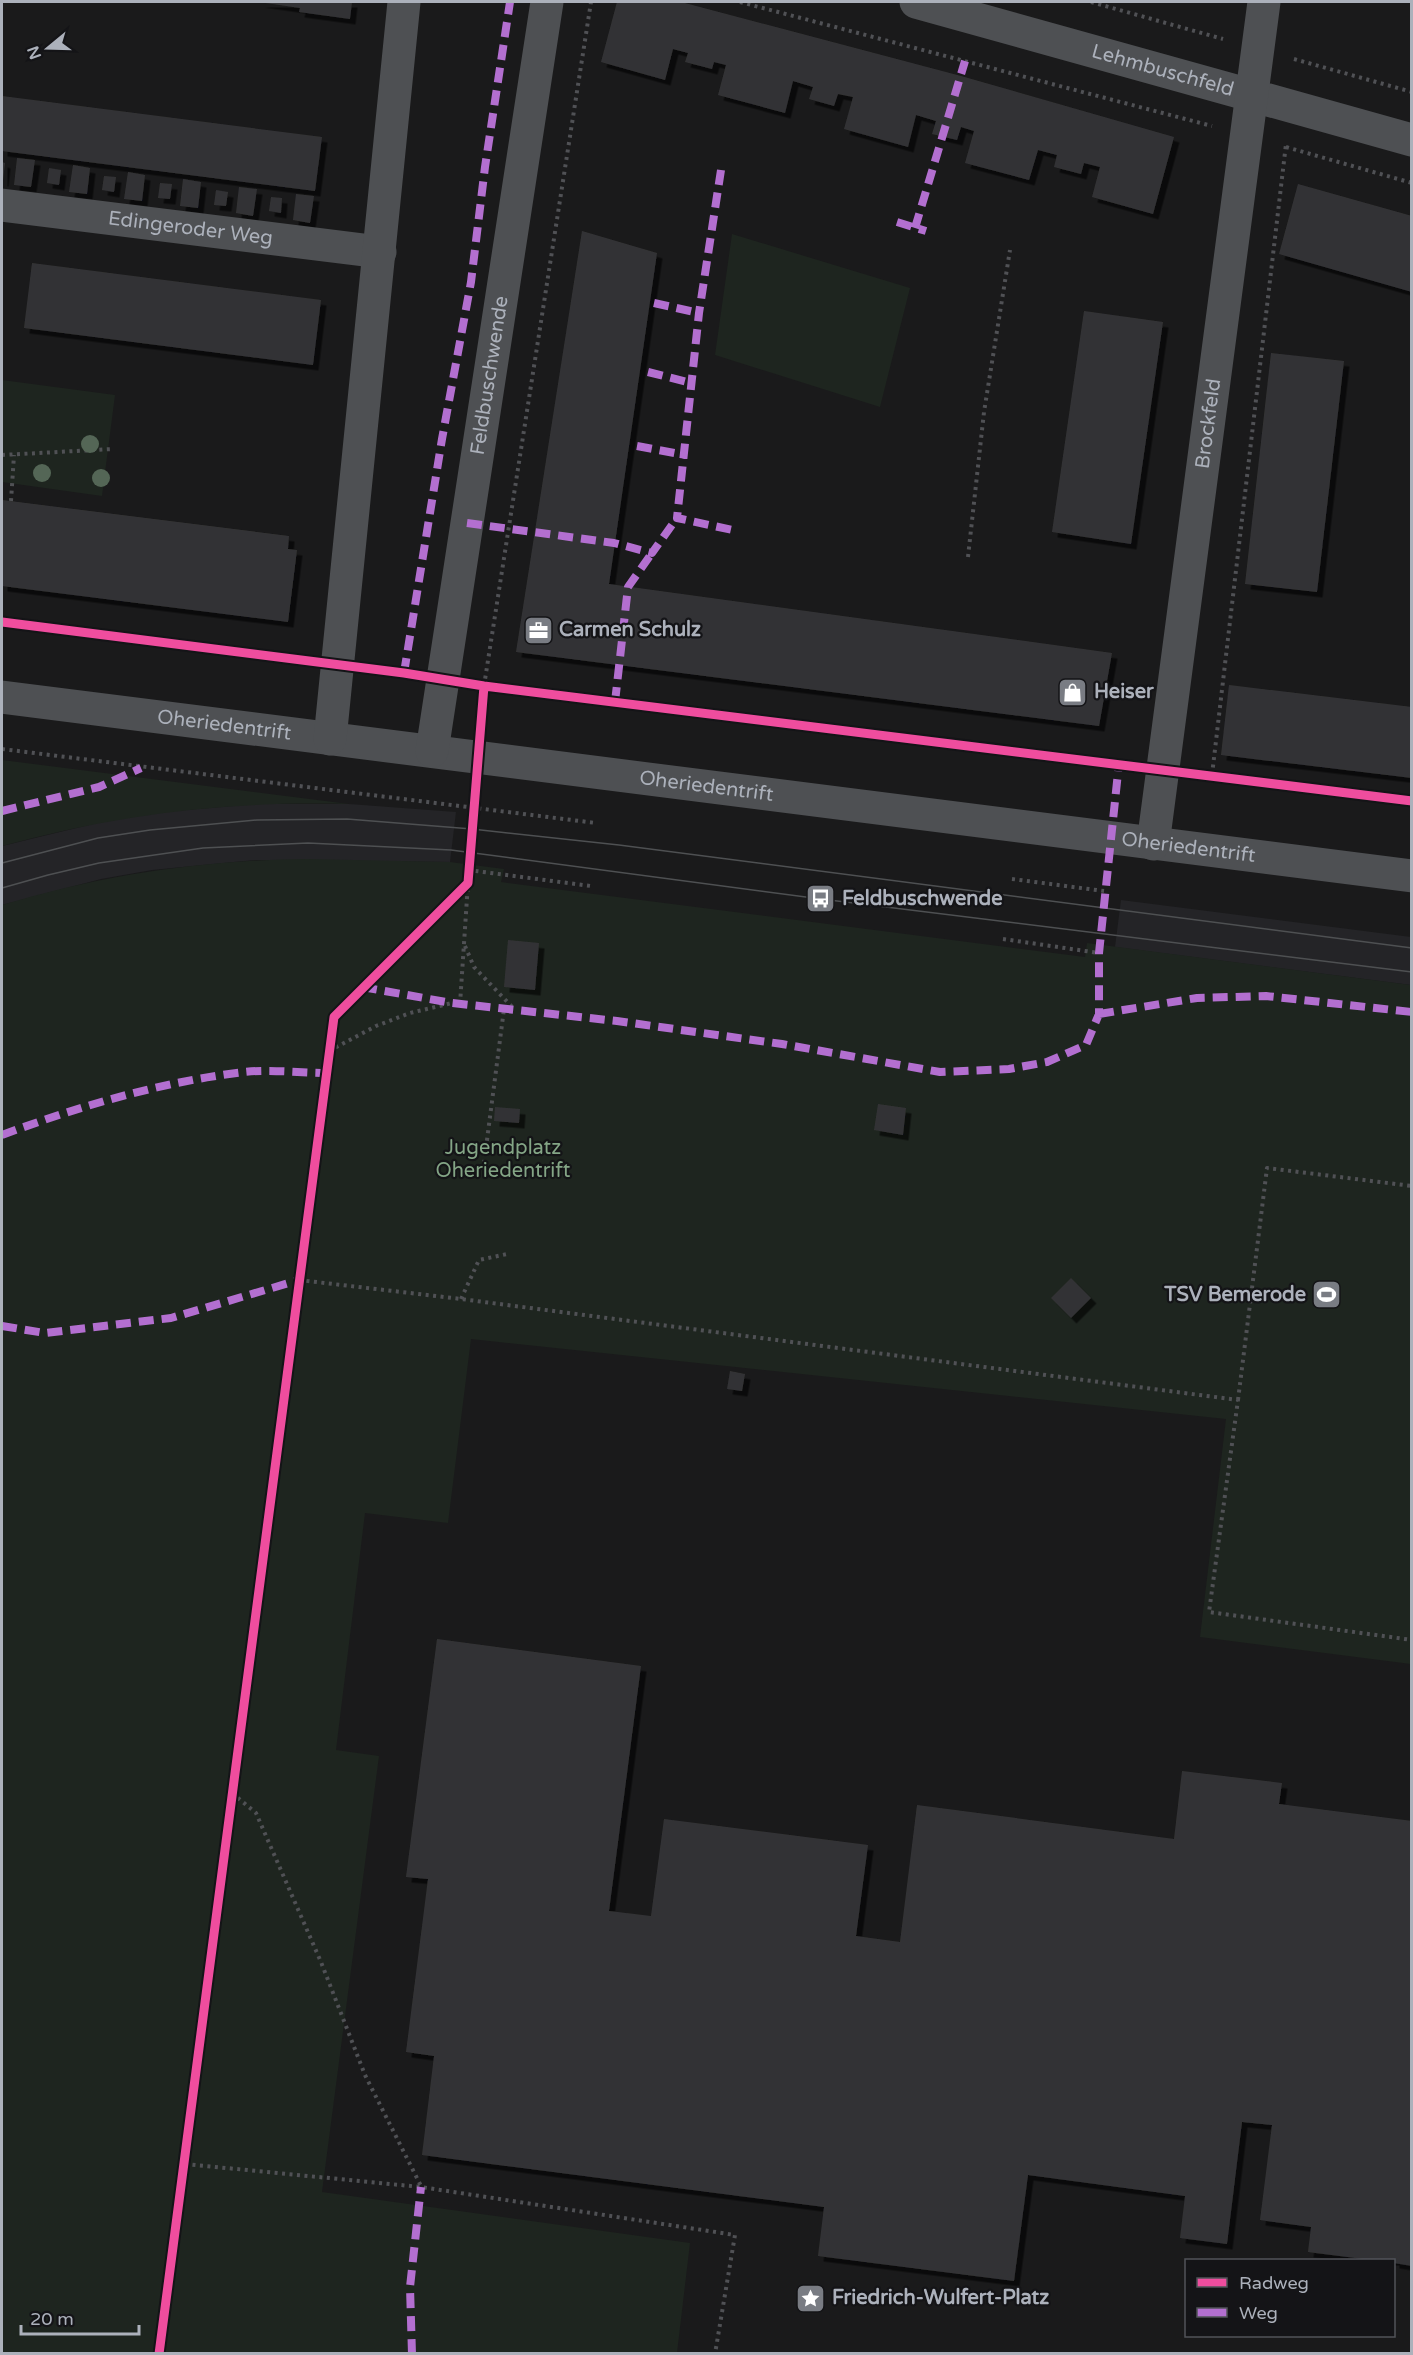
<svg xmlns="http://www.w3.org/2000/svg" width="1413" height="2355" viewBox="0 0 1413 2355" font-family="'Varela Round',sans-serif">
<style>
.built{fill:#242427}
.green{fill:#1e251f}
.building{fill:#333335;filter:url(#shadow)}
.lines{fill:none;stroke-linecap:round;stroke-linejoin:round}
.path{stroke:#505155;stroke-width:4;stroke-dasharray:3 4.5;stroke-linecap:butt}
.street{stroke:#4e5053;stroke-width:33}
.tram{stroke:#4e5052;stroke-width:1.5}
.quiet{stroke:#b36fd0;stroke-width:8;stroke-dasharray:15 8;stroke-linecap:butt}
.cycleway-casing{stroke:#141417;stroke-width:13}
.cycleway{stroke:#ef4d9e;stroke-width:9}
.tree{fill:#546656}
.labels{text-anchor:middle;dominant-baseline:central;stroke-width:4.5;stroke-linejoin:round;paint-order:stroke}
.street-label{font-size:20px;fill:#acb1bb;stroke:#141417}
.poi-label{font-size:20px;font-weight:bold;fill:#acb1bb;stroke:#141417;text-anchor:start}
.park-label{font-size:20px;fill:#84a586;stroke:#141417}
</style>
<defs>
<filter id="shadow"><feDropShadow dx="5.5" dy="5.5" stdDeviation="0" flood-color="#0009"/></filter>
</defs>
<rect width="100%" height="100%" fill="#1a1a1b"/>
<path class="built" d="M257,804H349L456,812L450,862L255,860L152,870L101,879L2,905V846L97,823L150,813Z
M1121,900L1411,937V985L1115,947Z"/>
<path class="green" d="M732,234L910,288L880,407L715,355Z
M2,380L115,395L102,496L2,482Z
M2,760L349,804C228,801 118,814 2,846Z
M307,859L450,862L504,869L501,882L1085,957L1087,943L1411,985V1664L1200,1637L1226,1419L471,1339L448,1523L365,1513L336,1750L379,1756L322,2192L690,2243L677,2353L2,2354V905C102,875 202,860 307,859Z"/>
<path class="building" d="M259,2H352L350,19L299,12L300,8Z
M617,2H681L961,76L1174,137L1153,214L1092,197L1100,167L1084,163L1081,174L1054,167L1057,155L1038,150L1029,180L965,163L974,131L961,127L957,140L932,134L936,121L916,115L908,147L844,129L853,97L838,94L834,106L809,99L813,87L793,81L785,113L718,95L726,65L714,62L712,69L685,62L688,53L673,49L665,80L601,62Z
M2,96L322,137L315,191L2,151Z
M17,158L35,160L31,187L14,185Z
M2,162L5,163L3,181H2Z
M73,165L90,168L87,194L69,192Z
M49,168L61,170L59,185L47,183Z
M128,172L145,175L142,201L124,199Z
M104,176L116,177L114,192L102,190Z
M183,179L201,182L198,208L180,206Z
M160,183L172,184L170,199L158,198Z
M1298,184L1412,216V292L1279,254Z
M239,187L257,189L253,216L236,213Z
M216,190L228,192L226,206L214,205Z
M296,194L314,196L310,223L293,220Z
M271,197L282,198L281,213L269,211Z
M582,231L657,253L609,584L1112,653L1099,726L516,652Z
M32,263L321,300L313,365L24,328Z
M1084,311L1163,322L1131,544L1052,532Z
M1271,353L1344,361L1317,592L1245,584Z
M2,500L289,536L288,549L297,550L288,622L2,586Z
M1229,685L1412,707V778L1221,755Z
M508,940L539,943L535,990L504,987Z
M878,1104L906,1108L903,1135L874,1130Z
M495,1107L520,1109L519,1123L494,1121Z
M1071,1278L1091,1298L1071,1318L1051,1298Z
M730,1371L745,1374L742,1391L727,1389Z
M437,1639L641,1666L609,1911L651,1916L664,1819L868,1845L856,1936L900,1942L917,1805L1174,1839L1182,1771L1282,1783L1279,1804L1412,1821V2266L1394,2263V2260H1371L1308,2252L1311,2227L1260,2220L1272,2125L1242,2122L1227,2244L1180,2238L1185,2196L1028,2175L1014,2281L818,2256L824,2207L422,2155L434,2056L406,2052L428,1879L406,1877Z"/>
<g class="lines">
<path class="path" d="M740,2L1212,126
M1091,2L1223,39
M1294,59L1412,92
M1286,147L1412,183
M2,455L113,449
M11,501L14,455
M968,557L984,412L1010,250
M484,686L591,2
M2,749L596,823
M1212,775L1286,144
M468,870L591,886
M1012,879L1104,891
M1003,939L1099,953
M465,946L474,967L515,1010
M460,1004L468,883
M329,1051L376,1026L410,1013L452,1003
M484,1163L504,1009
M299,1280L461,1299L1238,1400L1209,1612L1412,1640
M461,1299L479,1260L507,1254
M1238,1400L1267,1168L1412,1186
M232,1793L256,1813L321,1962L365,2075L421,2186
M185,2164L421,2187L735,2235L715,2354"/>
<g class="street">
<path id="s1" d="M916,2L1412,140"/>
<path id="s2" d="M2,205L380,252"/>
<path id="s3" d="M2,697L1412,876"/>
<path d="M330,739L404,2"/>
<path id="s4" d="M432,751L547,2"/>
<path id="s5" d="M1153,844L1264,2"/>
</g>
<path class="tram" d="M2,863L98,838L150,830L257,820L347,819L472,829L619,845L1412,948
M2,888L48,875L99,863L203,848L308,843L451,850L821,899L1412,972"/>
<path class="quiet" d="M721,170L699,313L677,518L737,531
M897,222L926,231
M915,228L965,61
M654,303L699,313
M648,372L691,383
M637,446L685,455
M467,523L614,543L652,553L677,518
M404,673L442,439L471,282L485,167L510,2
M615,702L628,587L652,553
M2,811L99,787L141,768
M362,987L452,1003L617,1021L782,1044L940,1072L1009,1069L1047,1062L1086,1045L1099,1014V953L1119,763
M1099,1014L1197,998L1266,996L1412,1012
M2,1135C80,1106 161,1082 244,1072C271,1069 300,1073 327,1073
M2,1326L45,1333L171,1318L299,1280
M412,2354L410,2287L421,2187"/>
<defs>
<path id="cycleway" d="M2,622L404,673L484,686L1412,801
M159,2354L334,1017L468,883L484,686"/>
</defs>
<use href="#cycleway" class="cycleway-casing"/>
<use href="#cycleway" class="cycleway"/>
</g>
<g class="tree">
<circle cx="90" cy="444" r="9"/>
<circle cx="42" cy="473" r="9"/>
<circle cx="101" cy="478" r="9"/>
</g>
<defs>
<symbol id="office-square" viewBox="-11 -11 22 22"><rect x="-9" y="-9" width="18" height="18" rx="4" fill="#797c83" stroke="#141417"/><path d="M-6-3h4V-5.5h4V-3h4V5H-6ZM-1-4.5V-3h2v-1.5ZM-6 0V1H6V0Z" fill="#fff"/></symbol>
<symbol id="shop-square" viewBox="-11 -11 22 22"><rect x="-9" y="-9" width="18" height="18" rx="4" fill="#797c83" stroke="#141417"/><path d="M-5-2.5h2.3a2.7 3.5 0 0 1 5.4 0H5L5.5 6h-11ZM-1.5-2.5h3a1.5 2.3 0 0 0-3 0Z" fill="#fff"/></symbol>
<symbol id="bus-square" viewBox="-11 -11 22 22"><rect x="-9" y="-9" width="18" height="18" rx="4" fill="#797c83" stroke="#141417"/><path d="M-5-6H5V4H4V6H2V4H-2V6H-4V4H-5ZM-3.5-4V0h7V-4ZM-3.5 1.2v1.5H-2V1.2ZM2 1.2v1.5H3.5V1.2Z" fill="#fff"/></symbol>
<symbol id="stadium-square" viewBox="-11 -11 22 22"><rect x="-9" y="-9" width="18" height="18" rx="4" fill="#797c83" stroke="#141417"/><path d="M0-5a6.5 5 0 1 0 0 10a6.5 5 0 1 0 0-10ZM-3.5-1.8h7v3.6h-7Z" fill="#fff"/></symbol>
<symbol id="sight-square" viewBox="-11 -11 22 22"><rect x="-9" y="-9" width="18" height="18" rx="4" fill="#797c83" stroke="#141417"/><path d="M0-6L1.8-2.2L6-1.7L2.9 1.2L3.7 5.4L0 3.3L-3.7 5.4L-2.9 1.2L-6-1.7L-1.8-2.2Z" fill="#fff"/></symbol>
</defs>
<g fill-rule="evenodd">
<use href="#office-square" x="522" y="614" width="33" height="33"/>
<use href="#shop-square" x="1056" y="676" width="33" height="33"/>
<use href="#bus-square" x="804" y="882" width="33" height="33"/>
<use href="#stadium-square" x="1310" y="1278" width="33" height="33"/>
<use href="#sight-square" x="794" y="2282" width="33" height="33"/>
</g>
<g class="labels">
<g class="street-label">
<text stroke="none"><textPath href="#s1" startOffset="256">Lehmbuschfeld</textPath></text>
<text stroke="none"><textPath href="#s2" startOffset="190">Edingeroder Weg</textPath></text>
<text stroke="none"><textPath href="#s4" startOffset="380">Feldbuschwende</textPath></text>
<text stroke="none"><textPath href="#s5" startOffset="424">Brockfeld</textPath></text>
<text stroke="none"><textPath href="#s3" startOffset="224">Oheriedentrift</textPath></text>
<text stroke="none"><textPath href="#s3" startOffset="710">Oheriedentrift</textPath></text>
<text stroke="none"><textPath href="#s3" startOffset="1196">Oheriedentrift</textPath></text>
</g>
<g class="poi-label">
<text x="559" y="630">Carmen Schulz</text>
<text x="1094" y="692">Heiser</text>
<text x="842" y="899">Feldbuschwende</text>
<text x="1306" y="1295" text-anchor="end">TSV Bemerode</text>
<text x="832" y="2298">Friedrich-Wulfert-Platz</text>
</g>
<g class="park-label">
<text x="503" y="1148">Jugendplatz<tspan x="503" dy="23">Oheriedentrift</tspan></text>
</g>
</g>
<rect width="1413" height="2355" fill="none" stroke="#acb1bb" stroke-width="6"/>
<rect x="1185" y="2259" width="210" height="78" fill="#141417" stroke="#515359" stroke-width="1.5"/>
<rect x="1197" y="2278" width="30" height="9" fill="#ef4d9e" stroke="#515359" stroke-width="1.5"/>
<text x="1239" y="2289" font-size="18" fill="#acb1bb">Radweg</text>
<rect x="1197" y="2308" width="30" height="9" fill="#b36fd0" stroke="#515359" stroke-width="1.5"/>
<text x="1239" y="2319" font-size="18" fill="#acb1bb">Weg</text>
<g transform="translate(48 48) rotate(251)" stroke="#141417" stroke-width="4.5" paint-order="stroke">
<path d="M0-4.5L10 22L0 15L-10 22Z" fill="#acb1bb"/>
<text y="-9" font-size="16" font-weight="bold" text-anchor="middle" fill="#acb1bb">N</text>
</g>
<path d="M21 2325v9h118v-9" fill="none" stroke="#acb1bb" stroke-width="3"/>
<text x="30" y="2325" font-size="18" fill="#acb1bb" stroke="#141417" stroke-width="4.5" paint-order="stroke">20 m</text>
</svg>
